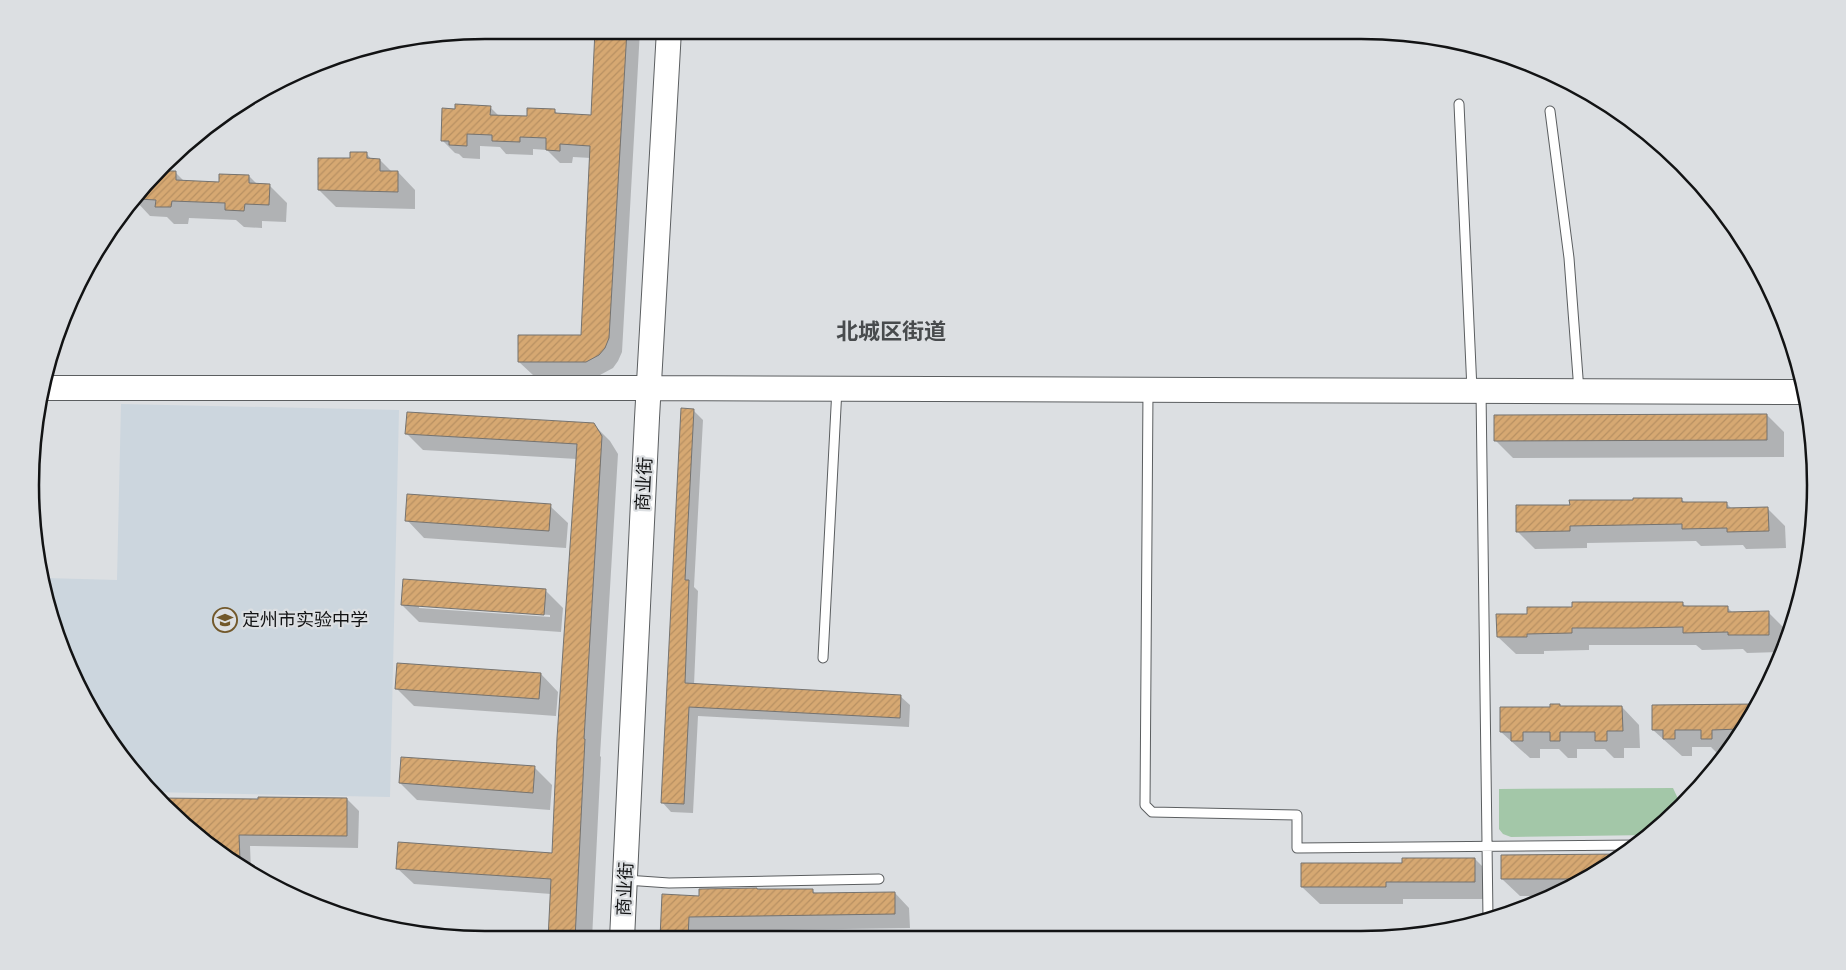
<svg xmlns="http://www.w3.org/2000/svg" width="1846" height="970" viewBox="0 0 1846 970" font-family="Helvetica,'Noto Sans SC',sans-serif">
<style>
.built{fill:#ccd6de}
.grass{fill:#a3c7a8}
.shadow{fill:#0003;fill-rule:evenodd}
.building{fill:url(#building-hatch);stroke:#757370}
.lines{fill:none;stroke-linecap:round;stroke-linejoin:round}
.lane-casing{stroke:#5b5e60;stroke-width:11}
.secondary-casing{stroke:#5b5e60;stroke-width:26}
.lane{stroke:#fff;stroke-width:9}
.secondary{stroke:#fff;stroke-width:24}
.labels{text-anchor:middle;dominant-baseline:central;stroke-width:4.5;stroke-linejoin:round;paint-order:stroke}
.street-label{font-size:18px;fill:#121314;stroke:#dcdfe2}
.poi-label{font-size:18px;fill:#121314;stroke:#dcdfe2;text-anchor:start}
.district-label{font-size:22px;font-weight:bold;fill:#484b4d;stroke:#dcdfe2}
.rim{fill:none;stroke:#121314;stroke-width:2.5}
</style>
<defs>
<pattern id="building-hatch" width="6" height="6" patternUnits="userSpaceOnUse" patternTransform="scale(1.25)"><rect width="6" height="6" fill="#d6a872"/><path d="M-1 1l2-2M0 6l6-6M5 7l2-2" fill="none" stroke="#b79062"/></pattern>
</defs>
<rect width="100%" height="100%" fill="#dcdfe2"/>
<path class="built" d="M121,404L399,410L390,797L150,792L143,785L65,659L46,578L117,580Z"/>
<path class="grass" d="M1673,788L1680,803L1683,804L1650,835L1511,837L1503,834L1499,829V789Z"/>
<path class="shadow" d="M597,30H640L622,352L618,361L613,368L600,375H533L519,362L582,336L591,158L573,157L572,163H560L547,150L533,149V155L506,154L500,147L480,146V159L463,158L459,154L455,153L442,140L456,110L490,107L499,116L528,118L554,110L559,115L593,116Z
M366,153L372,160H380L392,172H398L415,190V209L336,207L319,190L351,160Z
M163,172L176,173L185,182L220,183L249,176L258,185H269L287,203L286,222L262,221V228L244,227L236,220L189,218L188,224H174L167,217L150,216L136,201Z
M693,410L703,420L694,587L698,591L694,685L900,696L910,705L909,727L698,716L693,813L671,812L662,802Z
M1767,415L1784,432V457L1513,458L1496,441Z
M593,424L610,441L618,454L600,756L601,757L592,939H454V932L549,939L551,894L414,884L397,868L553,854L577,459L423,450L406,433Z
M1681,499L1686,503H1726L1732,509H1768L1785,526L1786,548L1746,549L1743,545L1701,546L1696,541L1587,543V548L1535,549L1517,531L1571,506V501Z
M550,506L568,523L566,548L424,538L407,520Z
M545,590L563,608L561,632L419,622L402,605ZM419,605L550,615V617L419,608Z
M1682,603L1687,607H1727L1733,613H1769L1786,630V640L1782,652L1747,653L1743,649L1702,650L1696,645H1589V650L1544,651V654H1516L1498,637L1528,615Z
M541,674L558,692L556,716L414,706L397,689Z
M1756,705L1723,756H1720L1711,747H1692V756H1682L1653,730V706Z
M1622,707L1639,725L1640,748H1624V758H1614L1605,749H1577V758H1568L1559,749H1540V758H1530L1501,732L1562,708Z
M535,768L552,785L550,810L417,800L400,783Z
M158,799H347L359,811L358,848L250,846L251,871H248L208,846Z
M1622,855L1551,896H1520L1502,879V856Z
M1475,859L1492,876V899H1403V904H1320L1302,887L1403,864Z
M812,890L816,894L895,893L909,908L910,928L703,931V938H661L663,895L700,897Z"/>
<path class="building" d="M595,30H627L609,338L605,348L599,355L586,362H518V335H581L590,146L560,144V151L546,150V138L520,137V142L492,141V135L467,134V146L449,145V141H441L442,108L455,109V104L491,106L490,115L527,116V108L555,109V113L591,115Z
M350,152H367V158L380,159V171H398V192L318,190V158H350Z
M164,171H176V180L219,182V174L249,175V183L270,184L269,205L245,204L244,211L225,210V203L172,201L171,207H155L156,200L138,199Z
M681,408L694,409L685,580H689L685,683L901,695L900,718L689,707L684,804L661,803Z
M407,412L594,423L602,436L584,739H585L575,939H548L551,879L396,869L398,842L552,853L557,738L577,444L405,434Z
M1767,414V440L1494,441V415Z
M407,494L551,504L549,531L405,521Z
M1633,498H1682V502H1727V508L1768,507L1769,531L1727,532V528L1682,529V524L1570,526V531L1516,532V505H1570L1569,500H1633Z
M403,579L546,589L544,615L401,605Z
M1572,602H1683V606H1728V612L1769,611V635H1728V632L1683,633V627L1635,628H1572V633L1527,634V637H1497L1496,614H1527V607H1572Z
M397,663L541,673L539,699L395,689Z
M1550,704H1560V706H1622L1623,731H1607V741H1595V732H1560V741H1550V732H1523V741H1511V732H1500V707H1550Z
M1757,704L1740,729L1712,730V739H1701V730H1675V739H1663V730H1652V705Z
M401,757L535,766L533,793L399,783Z
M258,797L347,798V836L239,835L240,860H230L208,846L157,798L258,799Z
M1624,854L1581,879H1501V855Z
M1402,858H1475V882H1386V887H1301V863H1402Z
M757,888V889H813V893L895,892V914L689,917L688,938H660L662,894L699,896V889Z"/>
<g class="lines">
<defs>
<path id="lane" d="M1459,104L1472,390
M1550,111L1569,258L1579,391
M1148,391L1145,805L1152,812L1297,815V848L1639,845
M1481,391L1488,918
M823,658L837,388
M626,880L669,883L879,879"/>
<path id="secondary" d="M43,388H649L1804,392
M622,939L647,418L669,30"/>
</defs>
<use href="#lane" class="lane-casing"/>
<use href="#secondary" class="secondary-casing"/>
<use href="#lane" class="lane"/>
<use href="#secondary" class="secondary"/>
</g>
<defs>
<symbol id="school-ring" viewBox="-11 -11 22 22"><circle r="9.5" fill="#dcdfe2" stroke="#72582a" stroke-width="1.5"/><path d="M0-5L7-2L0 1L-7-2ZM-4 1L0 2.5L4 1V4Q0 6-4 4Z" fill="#72582a"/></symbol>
</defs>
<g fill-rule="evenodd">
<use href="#school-ring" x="211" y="606" width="28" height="28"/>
</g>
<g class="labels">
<g class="street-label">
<text transform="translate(644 484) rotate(-87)">商业街</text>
<text transform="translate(625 889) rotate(-87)">商业街</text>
</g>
<g class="poi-label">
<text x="242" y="620">定州市实验中学</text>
</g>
<g class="district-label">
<text x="891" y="331">北城区街道</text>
</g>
</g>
<path d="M0 0H1846V970H0ZM485 39H1361A446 446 0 0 1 1807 485V485A446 446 0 0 1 1361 931H485A446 446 0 0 1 39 485V485A446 446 0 0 1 485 39Z" fill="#dcdfe2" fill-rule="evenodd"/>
<path class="rim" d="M485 39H1361A446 446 0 0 1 1807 485V485A446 446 0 0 1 1361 931H485A446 446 0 0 1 39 485V485A446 446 0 0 1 485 39Z"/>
</svg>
